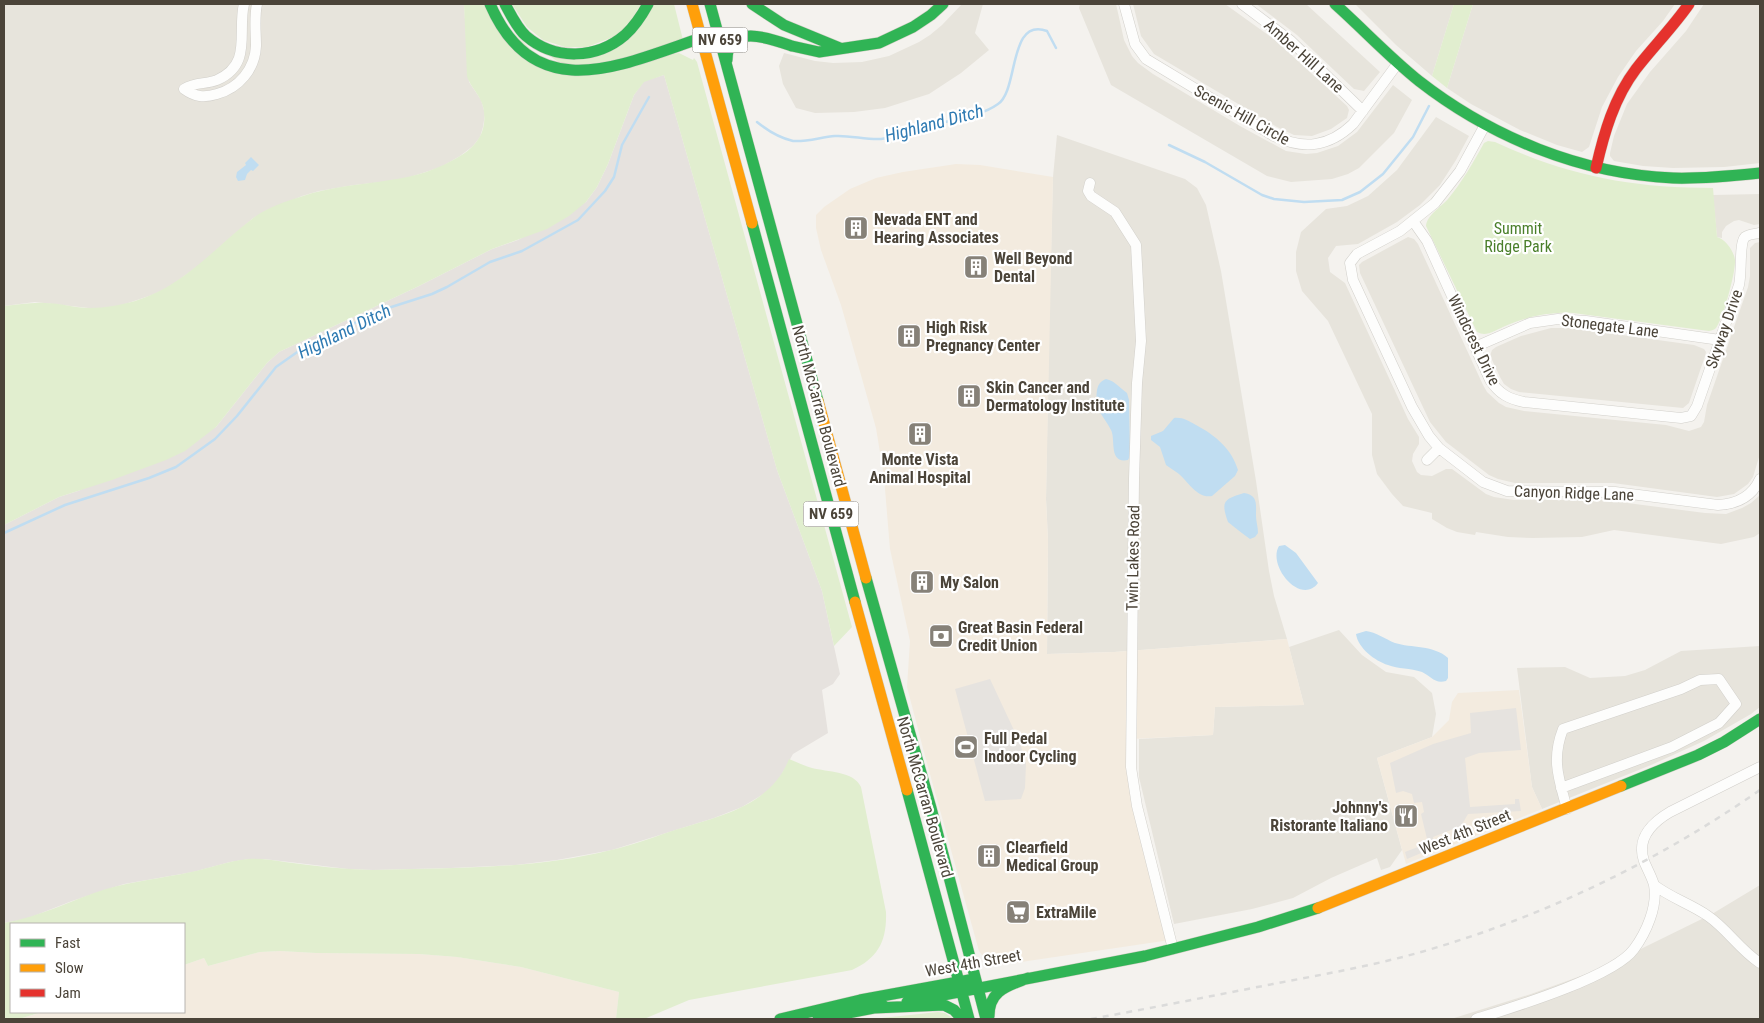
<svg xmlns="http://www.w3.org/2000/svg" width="1764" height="1023" viewBox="0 0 1764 1023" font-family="'Roboto Condensed',sans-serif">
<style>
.residential{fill:#e7e4dc}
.commercial{fill:#f3ebdf}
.industrial{fill:#e6e2de}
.green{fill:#e1eecf}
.parking{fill:#e6e3df}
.water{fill:#c0ddf1}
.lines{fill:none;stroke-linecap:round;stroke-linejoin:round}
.stream{stroke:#c0ddf1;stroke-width:2.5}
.street-casing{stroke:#d2d0cb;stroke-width:11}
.fast-casing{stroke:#d3cfc5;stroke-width:12}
.slow-casing{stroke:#d3cfc5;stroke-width:12}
.jam-casing{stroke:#d3cfc5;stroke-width:12}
.street{stroke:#fdfdfc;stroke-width:10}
.fast{stroke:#30b455;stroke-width:11}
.slow{stroke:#ff9f0a;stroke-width:11}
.jam{stroke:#e5322d;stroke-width:11}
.rail{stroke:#dbdbda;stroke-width:2.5;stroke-dasharray:6 6;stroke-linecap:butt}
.labels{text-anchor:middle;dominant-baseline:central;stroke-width:4.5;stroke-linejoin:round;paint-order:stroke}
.shield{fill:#fff;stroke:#817c74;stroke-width:1}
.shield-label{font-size:15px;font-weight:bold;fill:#4b4439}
.street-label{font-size:16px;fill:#4b4439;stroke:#fff}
.poi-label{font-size:16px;font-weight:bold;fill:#4b4439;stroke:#fff;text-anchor:start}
.park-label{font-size:16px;fill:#4a7f2a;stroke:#fff}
.water-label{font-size:18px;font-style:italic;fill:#2e7ab2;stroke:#fff}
</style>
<rect width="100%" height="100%" fill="#f4f2ee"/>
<path class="residential" d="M4,4H464L469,82L481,100L485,114L483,127L480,137L473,146L460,156L441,167L401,180L354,185L319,191L302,196L262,213L252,219L206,260L168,288L152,295L119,306L106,308H89L35,302L4,306Z
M962,4H983L975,33L989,50L961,73L929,94L885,108L854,112L815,113L796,108L783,84L779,66L784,53L815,61L833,63L862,62L889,56L919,42L930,35L942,25Z
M1080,4H1116L1124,40L1132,56L1138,63L1153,74L1240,126L1286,151L1306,154L1317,153L1338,146L1357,132L1393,85L1412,100L1394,133L1359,168L1348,174L1332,179L1291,182L1267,176L1111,85L1079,8Z
M1133,4H1225L1275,40L1347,106L1349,110L1347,118L1331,129L1312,136L1294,135L1277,127L1154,54L1141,36Z
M1256,4H1306L1380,72L1364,91L1354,89L1297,35Z
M1355,4H1454L1432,76L1396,45Z
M1473,4H1675L1663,21L1636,51L1618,77L1602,107L1589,147L1582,152L1557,145L1520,130L1471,104L1447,88Z
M1704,4H1760V163L1724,167L1673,168L1643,166L1614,161L1610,156V153L1614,136L1627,104L1650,72L1686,31Z
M1436,117L1469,136L1456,160L1440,185L1420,205L1397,222L1358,244L1336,246L1328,258L1330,272L1345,283L1408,419L1419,437V444L1413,454L1412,461L1417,472L1421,475L1432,476L1446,469H1452L1486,494L1494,497L1514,500H1604L1705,513L1726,514L1742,508L1751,503L1760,495V533L1754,537L1721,544L1614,530L1582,537L1533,538L1508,537L1476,532L1475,535L1457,532L1447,528L1432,519V513L1403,506L1392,494L1377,474L1372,455V414L1328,321L1302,291L1296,271V252L1301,232L1326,209L1347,206L1368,196L1397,170Z
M1057,135L1185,179L1197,188L1206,205L1221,271L1256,481L1269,571L1274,596L1287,639L1114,652L1047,654L1048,540L1046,499L1049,327L1053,177Z
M1760,194V224L1754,225L1739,220L1734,221L1726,226L1722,232V238L1717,237L1713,195Z
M1408,237L1414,239L1418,244L1483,385L1487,392L1499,403L1506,407L1524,411L1666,425L1689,431L1701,427L1704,422L1707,405L1748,287L1750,276V248L1755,243L1760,242V454L1753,477L1748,484L1734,494L1717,497L1613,483H1515L1498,479L1489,475L1446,442L1430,422L1360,273L1359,265L1362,262Z
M1551,328H1571L1694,345L1704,349L1706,352L1705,356L1689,403L1683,408L1519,392L1511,389L1504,384L1500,377L1492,360L1490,356L1492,350L1496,347L1521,336Z
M1339,630L1362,655L1386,672L1414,677L1432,693L1436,714L1432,737L1377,758L1402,850L1390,867L1381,870L1377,858L1331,878L1293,898L1252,909L1174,924L1139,777V739L1213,735L1215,707L1304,705L1289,647Z
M1760,646V707L1751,714L1704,741L1651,765L1542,809L1532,787L1517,668L1565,667L1590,678L1625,676L1645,670L1681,651Z
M1760,885V1019H1451L1531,994L1600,969L1712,914Z"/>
<path class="commercial" d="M956,164L980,165L1053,177L1046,499L1048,540L1047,654L1114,652L1287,639L1304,705L1215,707L1213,735L1131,739V756L1170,940L1008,964L996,965L988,963L979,951L925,756L907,687L910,641L890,549L884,477L876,428L841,305L821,250L816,228V215L824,207L850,189L876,178L903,172Z
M1519,690L1532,787L1542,809L1406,864L1377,758L1432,737L1449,720L1452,702L1458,693Z
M280,951L316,953L419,954L457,957L521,967L619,992L616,1019H19L43,1012H184V965L204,958L208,966L260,952Z"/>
<path class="industrial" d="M664,75L777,470L822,591L840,674L833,684L822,690L828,733L793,754L778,781L767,792L742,807L714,818L612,850L557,860L516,865L451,868L373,870L348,869L264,859H250L230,862L193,872L124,884L72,901L26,919L4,923V525L59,497L78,491L216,427L267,363L279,352L419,286L492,249L518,240L586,202L597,187L608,164L634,95L644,81Z"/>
<path class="green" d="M464,4H484L555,73L679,53L693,60L694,58L697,62L852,627L834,646L822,591L777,470L664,75L644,82L634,95L608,164L597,187L586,202L569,216L547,229L492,249L419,286L279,352L267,363L216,427L185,451L166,460L112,480L59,497L4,525V306C18,305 31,302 45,303C60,303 75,308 90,308C106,308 120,305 135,301C184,286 213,249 252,219C266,208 286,201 303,196C353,179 406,187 453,160C463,155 473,148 479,138C486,127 486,110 480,99C476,91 469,84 467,76Z
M512,4H641L632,19L616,36L587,47H565L543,40L527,27Z
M651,4H674L683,40L609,65H563L527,41L590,57Z
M1454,4H1473L1447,88L1432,76Z
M1488,141L1495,142C1568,176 1632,188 1713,188L1717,237C1725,239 1734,251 1735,260C1736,271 1723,320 1716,328C1714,330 1712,330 1709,331L1573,313C1547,312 1526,317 1503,327C1494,331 1486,337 1477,332L1426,226C1427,215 1441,207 1448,199C1462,182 1473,163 1484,143Z
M789,759C797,762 804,766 812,768C827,772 854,771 861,787L886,912C887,941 878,958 852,970L689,1000L644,1019H616L619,992L521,967L457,957L419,954L316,953L280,951L260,952L208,966L204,958L184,965V924H11V1012H42L19,1019H4V923C39,917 72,900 106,889C134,881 163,878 191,872C210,868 228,861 248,859C260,858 272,860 285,862C313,866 343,869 372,870C385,870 399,869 413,869C479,868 547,866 611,850C634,845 656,836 678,829C721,816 771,805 789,759Z
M938,1012L945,1013L954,1019H872Z"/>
<path class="parking" d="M990,679L1020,743L1026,764L1025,788L1021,799L985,801L955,689Z
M1516,708L1521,750L1479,753L1465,758L1470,807L1515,804V799H1519L1521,811L1468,814L1461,826L1433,837V848L1407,859L1405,852L1428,843L1421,814L1424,812L1422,802L1414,803L1412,794L1403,791L1396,793L1390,763L1433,744L1471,733L1470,713Z"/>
<path class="water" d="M251,157L259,165L253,171L251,170L247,174L245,180L238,181L236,177L237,172L246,165L245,163Z
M1106,379C1115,381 1120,388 1127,393L1129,400L1130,456L1128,460C1108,464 1116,439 1111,430C1103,415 1094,410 1097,390C1098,384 1101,381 1106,379Z
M1174,418C1183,417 1188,421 1196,425C1215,435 1232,449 1238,470L1235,476L1212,496C1198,499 1188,482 1179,474C1175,471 1170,468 1166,465L1160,447L1151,440V436L1163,431Z
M1244,493C1258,495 1256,504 1256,516C1256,521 1258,527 1258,533L1255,537L1250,539C1242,533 1235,528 1228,522C1220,500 1225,499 1244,493Z
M1285,545L1296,553L1318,583C1301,606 1267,566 1279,546Z
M1366,631C1376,632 1385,639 1395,643C1411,648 1434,645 1448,658V678L1446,681C1434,684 1431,676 1422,672C1410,668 1398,669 1388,665C1375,661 1358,648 1356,634Z"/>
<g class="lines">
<path class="stream" d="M757,122C768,131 780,138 793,141C808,142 821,137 835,136C850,135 866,140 881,139C898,137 916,129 933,125C953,119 980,117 998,104C1019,90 1008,17 1047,31L1056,48
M1169,145L1205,162L1262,195L1274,199L1304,202L1342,200L1360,192L1383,174L1413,137L1429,106
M4,533L65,505L149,478L176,467L215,439L237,416L276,367L303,348L382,310L432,294L447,287L490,262L522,251L578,220L605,191L614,177L622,145L649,97"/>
<defs>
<path id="street" d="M244,4C237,32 253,64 217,80C205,85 196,81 184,89C195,97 204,98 217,94C239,88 255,69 256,46C256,32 254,18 257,4
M1124,4L1135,44L1146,59L1274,136C1304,150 1329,147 1353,124L1398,63
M1242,4L1291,41L1363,111
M1485,125L1460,171L1435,203L1400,231L1357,254L1350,263L1353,280L1412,407L1429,436L1439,448L1483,482L1507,491L1615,492L1718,505C1736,504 1752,497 1760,479
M1090,183L1088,191L1091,196L1115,212L1136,245L1141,341L1137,383L1134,479L1131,767L1137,806L1173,949
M1413,221L1427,241L1490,380C1499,394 1509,399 1524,402L1681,418L1691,416L1697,406L1739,285C1742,273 1739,243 1745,237C1749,234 1755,234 1760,233
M1475,347L1530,323L1558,319L1586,321L1720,340
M1427,460L1439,448
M1561,788L1672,747L1719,723L1736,704L1719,679L1700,680L1681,689L1563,729C1551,760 1559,779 1567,809
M1654,885C1671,898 1691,904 1708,916C1727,929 1740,950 1760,963
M1476,1019C1511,1008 1614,977 1634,949C1646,933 1658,906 1654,885C1652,877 1647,869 1644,861C1636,838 1653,822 1670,812L1760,767"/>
<path id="fast" d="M490,4C535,108 621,65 701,38
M505,4C511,15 517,28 526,36C555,61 597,59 625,35C635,26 642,15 648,4
M710,4L818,401
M752,4L784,25L840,48
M1335,4C1363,29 1389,57 1419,81C1491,137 1581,174 1673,178C1702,179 1731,176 1760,173
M792,46L819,52L879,43L913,27L931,15L943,4
M727,60C727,22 772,39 792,46
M752,223L855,602
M866,578L931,808L986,1019
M1621,786L1698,755L1724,742L1760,719
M907,790L969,1019
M907,1002L1145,956L1258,927L1318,908
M874,1008L944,1005L954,1010L962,1019
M989,1016C989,990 1008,986 1028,978
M780,1019L860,1000L969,980
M818,1019L884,1006"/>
<path id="slow" d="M692,4L752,223
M818,401L866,578
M855,602L907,790
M1318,908L1621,786"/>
<path id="jam" d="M1596,168C1604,133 1614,98 1636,69C1653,47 1673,27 1689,4"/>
</defs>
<use href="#street" class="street-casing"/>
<use href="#fast" class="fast-casing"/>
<use href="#slow" class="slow-casing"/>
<use href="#jam" class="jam-casing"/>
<use href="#street" class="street"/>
<use href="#fast" class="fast"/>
<use href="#slow" class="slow"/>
<use href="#jam" class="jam"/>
<path class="rail" d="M1091,1019C1151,1008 1212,996 1273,984C1325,974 1377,965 1428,950C1547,915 1658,861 1760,790"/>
</g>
<defs>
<symbol id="building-square" viewBox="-11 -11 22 22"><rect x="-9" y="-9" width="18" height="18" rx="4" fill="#868178" stroke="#fff"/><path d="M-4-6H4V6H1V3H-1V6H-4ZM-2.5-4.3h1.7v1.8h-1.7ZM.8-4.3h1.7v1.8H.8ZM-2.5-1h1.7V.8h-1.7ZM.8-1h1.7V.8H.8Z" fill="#fff"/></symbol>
<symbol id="bank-square" viewBox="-11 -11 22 22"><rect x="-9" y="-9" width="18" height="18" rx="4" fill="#868178" stroke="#fff"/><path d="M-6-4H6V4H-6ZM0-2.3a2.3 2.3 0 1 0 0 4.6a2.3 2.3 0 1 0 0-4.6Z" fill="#fff"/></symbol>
<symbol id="stadium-square" viewBox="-11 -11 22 22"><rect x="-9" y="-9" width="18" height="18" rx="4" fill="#868178" stroke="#fff"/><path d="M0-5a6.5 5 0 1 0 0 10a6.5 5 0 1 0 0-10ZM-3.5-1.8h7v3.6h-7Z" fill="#fff"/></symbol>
<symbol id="restaurant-square" viewBox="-11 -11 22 22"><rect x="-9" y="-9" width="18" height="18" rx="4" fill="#868178" stroke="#fff"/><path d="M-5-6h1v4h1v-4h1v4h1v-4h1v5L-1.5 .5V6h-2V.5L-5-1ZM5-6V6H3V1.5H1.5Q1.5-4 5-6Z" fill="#fff"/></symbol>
<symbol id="supermarket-square" viewBox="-11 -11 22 22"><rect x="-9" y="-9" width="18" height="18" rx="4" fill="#868178" stroke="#fff"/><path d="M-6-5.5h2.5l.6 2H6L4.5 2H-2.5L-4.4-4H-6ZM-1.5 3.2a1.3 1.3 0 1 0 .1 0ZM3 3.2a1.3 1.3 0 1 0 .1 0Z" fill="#fff"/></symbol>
</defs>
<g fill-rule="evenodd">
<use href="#building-square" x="842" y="214" width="28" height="28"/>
<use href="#building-square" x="962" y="253" width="28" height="28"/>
<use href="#building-square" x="895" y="322" width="28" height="28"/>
<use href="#building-square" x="955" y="382" width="28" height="28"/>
<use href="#building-square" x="906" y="420" width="28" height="28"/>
<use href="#building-square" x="908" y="568" width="28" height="28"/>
<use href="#bank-square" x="927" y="622" width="28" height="28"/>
<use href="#stadium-square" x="952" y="733" width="28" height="28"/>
<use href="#restaurant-square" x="1392" y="802" width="28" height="28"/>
<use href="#building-square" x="975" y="842" width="28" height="28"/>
<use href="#supermarket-square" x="1004" y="898" width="28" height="28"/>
</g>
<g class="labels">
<g class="shield">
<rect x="692.5" y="27.5" width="55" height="25" rx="4"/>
<rect x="803.5" y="501.5" width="55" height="25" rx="4"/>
</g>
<g class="shield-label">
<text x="720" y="40">NV 659</text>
<text x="831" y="514">NV 659</text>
</g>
<g class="street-label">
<text transform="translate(1304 56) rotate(42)">Amber Hill Lane</text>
<text transform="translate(1242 115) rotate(29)">Scenic Hill Circle</text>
<text transform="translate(1610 326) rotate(7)">Stonegate Lane</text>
<text transform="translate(1724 329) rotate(-71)">Skyway Drive</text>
<text transform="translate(1474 340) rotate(64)">Windcrest Drive</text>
<text transform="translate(819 406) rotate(75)">North McCarran Boulevard</text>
<text transform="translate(1574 493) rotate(2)">Canyon Ridge Lane</text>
<text transform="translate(1133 558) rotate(-89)">Twin Lakes Road</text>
<text transform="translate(925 797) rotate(74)">North McCarran Boulevard</text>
<text transform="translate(1465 832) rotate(-22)">West 4th Street</text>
<text transform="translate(973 963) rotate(-10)">West 4th Street</text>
</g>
<g class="poi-label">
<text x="874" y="219">Nevada ENT and<tspan x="874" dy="18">Hearing Associates</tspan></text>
<text x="994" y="258">Well Beyond<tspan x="994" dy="18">Dental</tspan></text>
<text x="926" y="327">High Risk<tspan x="926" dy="18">Pregnancy Center</tspan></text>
<text x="986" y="387">Skin Cancer and<tspan x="986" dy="18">Dermatology Institute</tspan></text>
<text x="920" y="459" text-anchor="middle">Monte Vista<tspan x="920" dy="18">Animal Hospital</tspan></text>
<text x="940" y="582">My Salon</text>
<text x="958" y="627">Great Basin Federal<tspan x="958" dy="18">Credit Union</tspan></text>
<text x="984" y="738">Full Pedal<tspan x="984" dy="18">Indoor Cycling</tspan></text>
<text x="1388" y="807" text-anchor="end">Johnny's<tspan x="1388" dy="18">Ristorante Italiano</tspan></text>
<text x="1006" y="847">Clearfield<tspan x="1006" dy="18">Medical Group</tspan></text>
<text x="1036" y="912">ExtraMile</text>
</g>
<g class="park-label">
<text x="1518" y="228">Summit<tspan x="1518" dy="18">Ridge Park</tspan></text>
</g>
<g class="water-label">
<text transform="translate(934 123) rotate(-15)">Highland Ditch</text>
<text transform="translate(344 331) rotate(-26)">Highland Ditch</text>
</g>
</g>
<rect width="1764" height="1023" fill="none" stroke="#4b4439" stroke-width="10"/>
<rect x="10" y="923" width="175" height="90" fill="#ffffff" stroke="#b7b4b0"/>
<rect x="20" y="939" width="25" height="8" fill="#30b455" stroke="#b7b4b0"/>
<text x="55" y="948" font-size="15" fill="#4b4439">Fast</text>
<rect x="20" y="964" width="25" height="8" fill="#ff9f0a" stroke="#b7b4b0"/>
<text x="55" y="973" font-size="15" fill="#4b4439">Slow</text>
<rect x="20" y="989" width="25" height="8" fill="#e5322d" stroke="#b7b4b0"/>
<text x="55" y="998" font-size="15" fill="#4b4439">Jam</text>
</svg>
